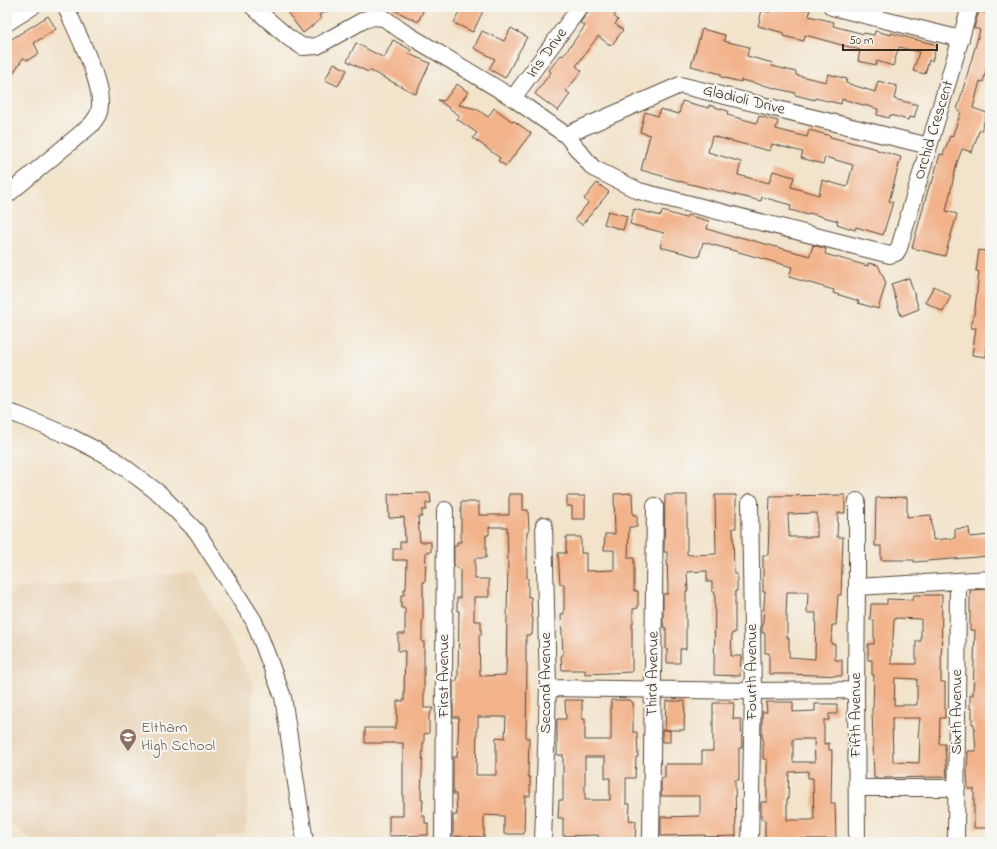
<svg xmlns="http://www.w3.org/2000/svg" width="997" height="849" viewBox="0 0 997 849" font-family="'Indie Flower',sans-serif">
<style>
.built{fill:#e9d4b8}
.building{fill:#f2b28a;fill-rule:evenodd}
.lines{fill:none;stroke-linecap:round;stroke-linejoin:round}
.minor-casing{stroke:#564638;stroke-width:18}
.minor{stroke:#fff;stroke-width:16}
.labels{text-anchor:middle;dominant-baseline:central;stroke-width:4;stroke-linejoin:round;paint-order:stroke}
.street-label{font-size:16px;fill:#3b2a1e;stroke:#f6f6f2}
.education-label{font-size:16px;fill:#785e54;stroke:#f6f6f2;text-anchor:start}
</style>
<rect width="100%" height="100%" fill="#f6f6f2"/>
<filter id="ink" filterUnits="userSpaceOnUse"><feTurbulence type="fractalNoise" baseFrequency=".025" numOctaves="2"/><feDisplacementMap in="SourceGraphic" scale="8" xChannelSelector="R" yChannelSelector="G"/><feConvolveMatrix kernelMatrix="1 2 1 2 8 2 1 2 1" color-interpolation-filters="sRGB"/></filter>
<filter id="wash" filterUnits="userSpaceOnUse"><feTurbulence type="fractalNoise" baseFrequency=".012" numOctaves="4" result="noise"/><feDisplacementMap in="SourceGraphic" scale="16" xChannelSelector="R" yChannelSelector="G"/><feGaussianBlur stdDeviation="0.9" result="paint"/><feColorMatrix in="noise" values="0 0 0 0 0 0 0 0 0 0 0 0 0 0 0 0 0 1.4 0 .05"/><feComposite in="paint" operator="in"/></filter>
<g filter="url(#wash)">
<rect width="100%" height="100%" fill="#f2e3ca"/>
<path class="built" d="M195,572L253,683L246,833L187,842H35L7,821V600L15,589Z"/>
<g id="blocks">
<path class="building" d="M283,7H337L319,15L321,19L303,33Z
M388,7H425L418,22Z
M461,7H475L483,11L473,32L454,23Z
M592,7H621L614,16L618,20L615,24L623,30L611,46L598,36L576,66L582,71L566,91L570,94L558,111L535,94L551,72L549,70L561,55L563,56L585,26L580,23Z
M780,7H794L810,10L809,16L834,22L833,26L864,34V33L874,35L875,31L891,35V33L937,45L932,61L929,60L925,74L913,71L919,52L899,47L893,66L877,61L876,65L858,61L860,50L805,35L804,41L783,36L784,33L758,26L762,10L770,12L771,9L779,11Z
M987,7H990V54L983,82L980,81L973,108L987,113L981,131H979L972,152L962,149L957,163L946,211L957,214L945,256L912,248L930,183H932L940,154L943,155L950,136L952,137L961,112L957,110L980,30L974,28L979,11L985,13Z
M48,16L56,29L34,43L39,53L28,60L23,58L7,83V42Z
M511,28L527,37L505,78L489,69L495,59L474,48L482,31L504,41Z
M702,29L725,35L724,41L749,47L747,56L773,63L772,66L796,72V75L826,82L828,74L847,79L846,83L875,92L878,81L897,86L894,99L918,105L914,118L909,117L908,120L890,115L889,118L877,115L878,109L842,99L841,104L815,98V100L795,95V93L767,86L741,80V82L721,77V74L691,66Z
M393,40L411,50L409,54L430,63L416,94L369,70L368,72L347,61L356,43L384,58Z
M334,63L347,70L338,86L325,80Z
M457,84L468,92L459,105L477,109L488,117L494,108L513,122L514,121L531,133L506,166L498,161L500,158L473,138L477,133L457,119L460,116L438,100L444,101Z
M682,101L709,108V105L728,111L727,115L757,123L759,116L778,121L776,129L807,137L809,130L831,136L830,137L877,149V150L901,157L889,201L893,202L883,235L856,227L855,230L837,224L838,221L809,213L808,215L790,210L791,205L762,197L761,201L690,184L641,170L650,135L640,132L645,112L658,116L660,109L679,114ZM712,136L770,151L772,144L803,152L801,158L823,164L825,157L853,165L847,187L822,180L819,195L791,187L794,177L773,171L769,183L738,175L741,162L708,152Z
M597,183L609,192L582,225L575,219L588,203L584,199Z
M634,209L661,216L662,211L686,218L687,215L709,221L707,229L736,238V236L810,256L813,245L826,249L825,254L868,266V263L878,265L886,283L878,309L858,303L859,301L833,293L834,290L789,277L792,267L703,242L699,257L660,247L664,233L630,224Z
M608,211L627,216L623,230L604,224Z
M979,250L990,252V331H989L986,357L972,355L976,328H971L975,309L979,272L976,271Z
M909,278L919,309L901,316L891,284Z
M934,286L951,296L943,312L925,302Z
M430,493L431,503H426V510H422V517H418L420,542H431V552H426L425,582H423V620L422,622V642H424V708H433L429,716V733L424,734V743H423L421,799H423L422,816H425V823H428V835L389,836V816H403V743H365V728H396V723H397V701H404L405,651H398V634H405V608H401V595H404V589H406L407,560H393V549H400V542H405L404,517L389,518L388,494Z
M632,493L633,515H637V527H629L628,558H634V591H638V608L633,609V624H632V672L585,674V670H562L561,655H563L561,614H564V584H560L558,553H566V537H581V553H586V571L614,570V550H604L605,534H615L614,494Z
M509,494H523V510H528L529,532H527V578H528V597H531L532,618H533L532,635H526V663H527L526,738H529L528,777H530V796H525L524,834H504V816L484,815V837L453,836V815H457L456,794H453V757H457L459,717H453V681H457L458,676L459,611H457V598H460V570L454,565V546H457V542H461V502H479V515H509ZM489,527H507L508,559L506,675L480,676L479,635H481V621H474V597H489V579H475V558H486V535H489ZM478,717H506L505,738L496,737V775H476L477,727H478Z
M665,495H687V554L690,555L716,554L715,495H736V528H733L734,574H737V591H735V633H732L731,656H741L740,676L714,675L715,592H712V582H707V571L687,572L688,591H686V649H680V663H667V649H666V628H664L663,622V594H668L667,552H664Z
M845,495V513H838L837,537H843L841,595H838L836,625H832L831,644H835V660H842V676L790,674H769V653H765V633H762L765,592H763V555H768L770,496ZM817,513V537H789L788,514ZM787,592H808L807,613H816L815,659L789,657V638H787V616H786Z
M567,496H585V519H572V506H567Z
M907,497V517L931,515L933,540L955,538V529L969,528L970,537L990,535V556L914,562V560H881V546H875L876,498Z
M990,589V828H974V789H968L967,770L968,751H976L974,724H972V709H970V695H973L975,630H970V590Z
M914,595H942L941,682H945V718H940L939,744H945L947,777L874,778L872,708H873L874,675H872V660H868V644H874V620H870L871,604H887V599L913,600ZM895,618L921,619V641H916V664H891L892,640H893L894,620H895ZM895,678L917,679V705H894ZM892,718H920L918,737H920L919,763L893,762Z
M565,700H582V719H585V740H611V700H630L633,703V732H637L638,757H636L635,778H626V804H630L629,820L636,821L635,842H598V835L563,836V818H558L559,800H563V755H557V719H566ZM585,757H605V778H610V800H585Z
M666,701H685L684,730H665Z
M766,702H793V712L815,711V704H837V714H829V720H824V744L829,743V750H832L831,803H835L836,839H765V819H761V802H767V759H763V738H762V712H767ZM793,739H814L815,762H793ZM808,771V778H813L814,820H787V799H788L789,772Z
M713,703H734L733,719H741L742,748H739V780H735L736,836L705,837V835L661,836V817L700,816V796H661V778H665V764H702V751H713Z
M662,730H670V742H662Z"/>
</g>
</g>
<g filter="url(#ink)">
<use href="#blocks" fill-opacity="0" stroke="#564638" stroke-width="1"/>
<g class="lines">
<defs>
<path id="minor" d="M253,7L289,38L303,47L317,46L364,20L374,17L384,18L402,31L513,98L566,135L593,168L639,191L890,255L896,253L899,248L970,7
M832,7L961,39
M7,23L32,7
M513,98L580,7
M566,135L680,85L929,146
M7,195L91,125C94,121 98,116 99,112C106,86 76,32 66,7
M7,412L18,415L69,436L112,458L160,494L197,532L254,621L283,697L305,842
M857,501V587L856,690L857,842
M857,587L990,579
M548,688L753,691L856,690
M857,788H957
M443,842L445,510
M543,842L548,688L544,525
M651,842L655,506
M750,842L753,691L750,502
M956,842L958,582"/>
</defs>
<use href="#minor" class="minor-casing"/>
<use href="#minor" class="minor"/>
</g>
</g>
<defs>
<symbol id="school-pin" viewBox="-11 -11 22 30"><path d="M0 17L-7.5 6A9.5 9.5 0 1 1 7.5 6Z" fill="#8d6e63" stroke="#f6f6f2"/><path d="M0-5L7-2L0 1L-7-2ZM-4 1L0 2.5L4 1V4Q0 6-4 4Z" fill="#fff"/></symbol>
</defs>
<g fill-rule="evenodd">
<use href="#school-pin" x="118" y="727" width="20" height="27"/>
</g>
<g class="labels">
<g class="street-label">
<text transform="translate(547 53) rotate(-54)">Iris Drive</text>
<text transform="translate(744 100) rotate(14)">Gladioli Drive</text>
<text transform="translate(934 130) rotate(-73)">Orchid Crescent</text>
<text transform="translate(752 672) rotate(-90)">Fourth Avenue</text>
<text transform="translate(653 674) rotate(-89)">Third Avenue</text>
<text transform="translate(444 676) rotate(-90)">First Avenue</text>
<text transform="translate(546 683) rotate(-90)">Second Avenue</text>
<text transform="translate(957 712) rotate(-90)">Sixth Avenue</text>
<text transform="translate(856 715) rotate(-90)">Fifth Avenue</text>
</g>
<g class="education-label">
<text x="141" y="728">Eltham<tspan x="141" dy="18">High School</tspan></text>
</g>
</g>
<rect width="997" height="849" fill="none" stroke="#f6f6f2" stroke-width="24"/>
<path d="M843 44v6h94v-6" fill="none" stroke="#3b2a1e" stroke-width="2"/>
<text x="849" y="44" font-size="12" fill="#3b2a1e" stroke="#f6f6f2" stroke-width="3" paint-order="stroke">50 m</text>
</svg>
